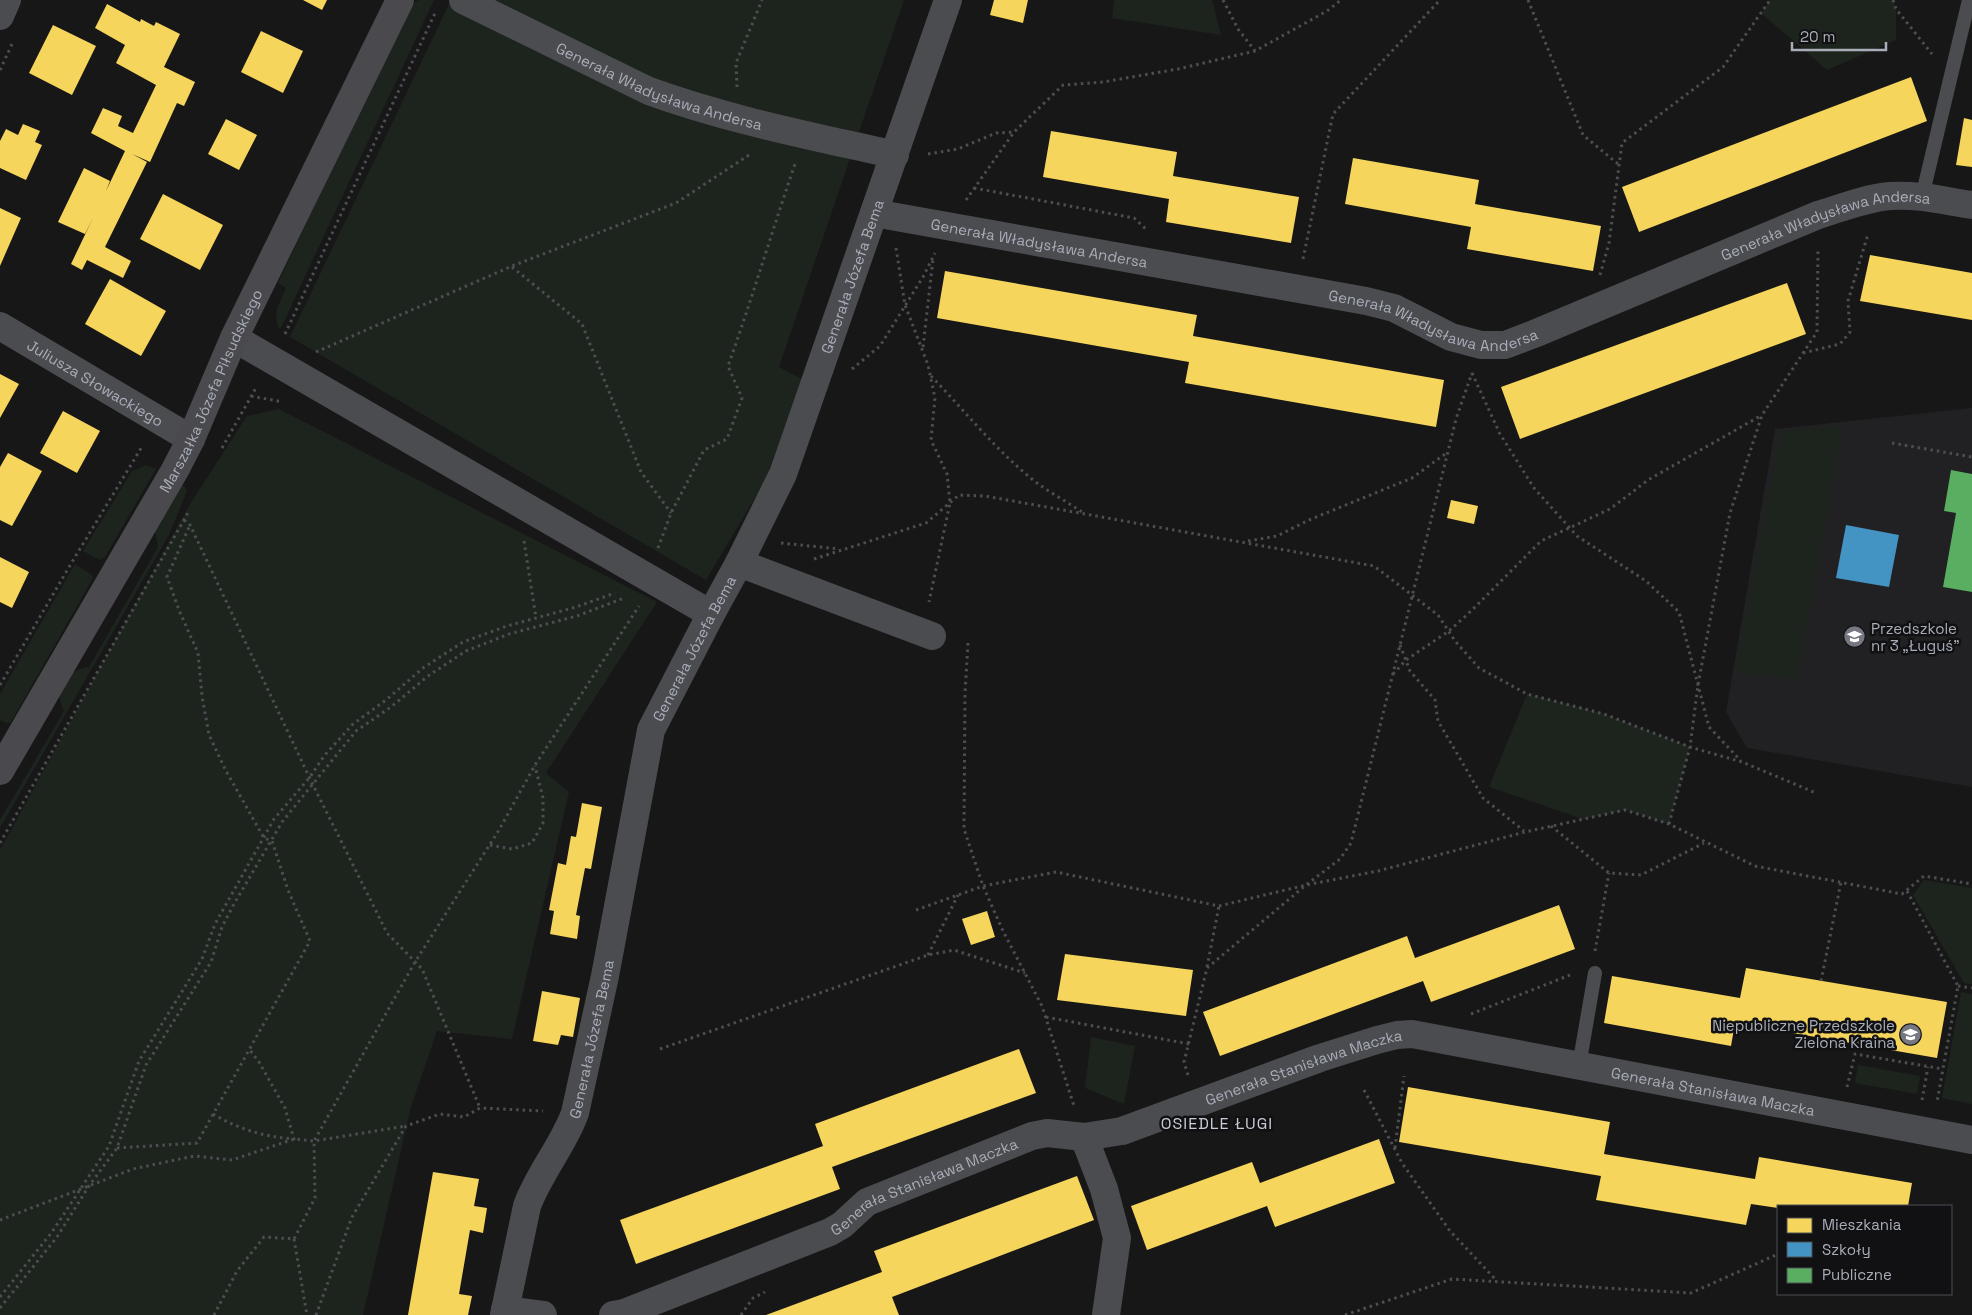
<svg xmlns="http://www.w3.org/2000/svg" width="1972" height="1315" viewBox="0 0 1972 1315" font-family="'Space Grotesk',sans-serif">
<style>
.built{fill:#212123}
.green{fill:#1d241e}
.homes{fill:#f6d55c}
.schools{fill:#4393c3}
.public{fill:#5aae61}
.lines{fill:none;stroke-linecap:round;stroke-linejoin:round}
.path{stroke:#4d4e52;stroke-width:3;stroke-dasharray:2.5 4;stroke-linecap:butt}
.lane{stroke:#4b4c50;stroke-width:14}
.street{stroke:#4b4c50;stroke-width:28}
.secondary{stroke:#4a4a4e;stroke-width:28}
.labels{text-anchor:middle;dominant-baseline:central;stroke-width:5;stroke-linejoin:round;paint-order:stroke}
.street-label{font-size:15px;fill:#a8adb8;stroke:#111113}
.poi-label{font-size:15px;fill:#a8adb8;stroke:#111113;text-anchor:start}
.neighbourhood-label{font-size:16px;letter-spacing:1px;fill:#c9ccd4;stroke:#111113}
</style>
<rect width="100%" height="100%" fill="#171717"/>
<path class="built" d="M1972,408V474L1951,470L1944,511L1956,513L1943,586L1972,592V787L1747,748L1726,712L1775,429Z"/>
<path class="green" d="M419,0H434L280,330C271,315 280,302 286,288L278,283L403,16L415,2Z
M451,0H904L779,367L802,379L766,479L706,580L290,337Z
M1114,0H1212L1221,35L1112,18Z
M1770,0H1893L1896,9V40L1827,70L1761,13Z
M279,409L657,602L546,773L569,792L512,1039L437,1031L411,1107L363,1315H0V850L190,504L247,416Z
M1843,425L1797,679L1735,672L1781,431Z
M146,465L156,469L105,557L100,560L83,551L132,471Z
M181,484L185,487L187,491L169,535L0,828V820L64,711C62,707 59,700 60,696C62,680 74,668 89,667L158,547L155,531Z
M75,564L92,575L93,578L11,722L6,723L0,720V694Z
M1527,694L1604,714L1690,747L1669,824L1625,810L1583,819L1489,787Z
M1924,880L1972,888V984L1964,983L1913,895Z
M1961,992L1972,994V1104L1942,1098Z
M1091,1037L1135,1046L1124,1104L1085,1088Z
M1858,1065L1920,1076L1917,1094L1855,1083Z"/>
<path class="homes" d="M303,0H327L322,10Z
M994,0H1028L1023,23L990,15Z
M107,4L140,22L141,19L154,26L156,22L180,34L164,67L195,82L184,106L177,103L150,162L132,154L147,162L105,247L131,261L123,278L87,260L82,270L71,264L93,218L85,234L58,222L84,168L110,181L106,191L125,151L91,133L103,108L122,116L118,126L133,133L156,85L116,63L125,45L95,28Z
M53,25L96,46L72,95L29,73Z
M261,31L303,51L283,93L241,72Z
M1911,77L1927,121L1639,232L1622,187Z
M1964,118L1972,120V167L1956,165Z
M226,119L257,135L239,170L208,154Z
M23,124L40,131L35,142L42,145L26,180L0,168V141L6,129L18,135Z
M1051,131L1177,152L1173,176L1299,197L1291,243L1166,222L1169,199L1043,177Z
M1353,158L1479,180L1475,204L1601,226L1593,271L1467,249L1471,227L1345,204Z
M163,194L223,225L200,270L140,239Z
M0,208L21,218L0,266Z
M1870,255L1972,273V320L1860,301Z
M945,271L1197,315L1193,336L1444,380L1436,427L1185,383L1189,362L937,318Z
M110,279L166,311L141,356L85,324Z
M1787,283L1806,334L1520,439L1501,387Z
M0,374L19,384L0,418Z
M63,411L100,431L77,473L40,453Z
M8,453L42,471L12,526L0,520V467Z
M1451,500L1478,506L1474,524L1447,518Z
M0,557L29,572L12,608L0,602Z
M582,803L602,807L591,869L585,868L576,915L580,916L577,939L550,934L554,911L549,910L558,863L566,865L571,836L576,837Z
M1559,905L1575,949L1431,1002L1423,981L1220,1056L1203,1012L1407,936L1415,958Z
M987,911L995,937L971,945L962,919Z
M1065,954L1193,970L1186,1016L1057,1000Z
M1746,968L1947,1002L1937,1058L1735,1023L1731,1046L1604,1023L1612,976L1740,998Z
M542,991L580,998L573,1037L561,1035L558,1045L533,1041Z
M1019,1049L1036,1093L832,1167L840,1189L636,1264L620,1220L823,1146L815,1124Z
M1408,1087L1610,1122L1604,1154L1755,1179L1759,1157L1912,1183L1908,1206H1778V1208L1751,1204L1746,1225L1596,1200L1601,1176L1399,1142Z
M1379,1139L1395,1183L1275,1227L1267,1206L1147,1250L1131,1206L1252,1162L1260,1183Z
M433,1172L479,1179L474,1206L487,1208L483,1233L470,1230L459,1294L472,1296L468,1315H408Z
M1077,1176L1094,1220L892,1297L899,1315H766L882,1272L874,1251Z"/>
<path class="schools" d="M1846,525L1899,535L1889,587L1836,578Z"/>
<path class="public" d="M1951,470L1972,474V592L1943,587L1956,513L1944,511Z"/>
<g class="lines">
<path class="path" d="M1223,0L1238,29L1255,51
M1528,0L1583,135L1618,164
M1893,0L1896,9L1932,54
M0,70L12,44
M737,87L736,63L762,0
M928,154L958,149L996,133L1014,132
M974,188L1134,218L1148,231
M966,200L1014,132L1063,85L1103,82L1178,69L1255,51L1327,11L1341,0
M896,248L905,305L928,365L935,398L931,440L947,474L950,503L929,602
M1303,259L1333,114L1440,0
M512,267L582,324L641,472L671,513
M1600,275L1609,243L1622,143L1723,67L1770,0
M285,334L436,11
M923,347L933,259
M316,352L512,266L676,203L752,153
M1803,353L1840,344L1850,332L1848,301L1868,234
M852,369L880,346L923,277L935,253
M1472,373L1500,434L1534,488L1577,536L1646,581L1679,612L1709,727L1741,761
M931,376C966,412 997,452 1037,483C1051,493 1067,502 1082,512
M251,396L283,402
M1892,443L1972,457
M222,448L257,386
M184,520L190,525L313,785L387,933L422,969L480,1108
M524,541L536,618
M1248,541L1277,536L1309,520L1412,478L1448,452
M781,543L839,549
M658,548L671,513L704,450L727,439L742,398L728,366C752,299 772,231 795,164
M814,559L926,523L959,495L985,496L1374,566L1438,615L1455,641L1479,668L1527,694L1604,714L1690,747L1742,762L1816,793
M968,643L965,693L964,829L983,886L1003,931L1042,1006L1074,1106
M1400,645L1410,671L1435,700L1438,721L1483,798L1524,831
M1393,674L1406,660L1449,631L1471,611L1541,541L1610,509L1648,480L1762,415
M0,685L72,562L143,445
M1669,824L1690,747L1698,685L1730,513L1762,415L1817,332L1818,248
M1551,826L1609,873L1641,875L1704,843
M0,843L189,511
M490,845L512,849L532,843L543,823V798L535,766
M1907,891L1958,986L1937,1102
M916,910L983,886L1056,872L1219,906L1306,885L1378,871L1525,832L1625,810L1669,824L1755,866L1902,894L1924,876L1972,884
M1595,951L1609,873
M928,955L958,895
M1207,967L1219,906
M1821,981L1841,882
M1958,986L1972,988
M1471,1014L1570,975
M1046,1017L1189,1044
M660,1049L928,955L954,950L1025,973
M1188,1075L1184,1062L1207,968L1306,885L1340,859L1351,843L1456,419L1472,373
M1847,1087L1855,1054L1943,1069
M1364,1090L1402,1163L1450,1231L1497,1281
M1922,1100L1928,1067
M213,1114C238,1129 265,1137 294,1139L285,1108L259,1062L249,1049
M117,1148L197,1143L310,941L288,890L272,841L264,838L226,771L209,735L202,696L198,653L179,610L167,577L190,525
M1395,1148L1404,1076
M0,1220L133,1169L194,1156L232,1160L294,1139L314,1141L406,1126
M294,1239L307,1315
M0,1297L52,1232L109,1146L139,1061L202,959L215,924L274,819L310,777L324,756L353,724L386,700L423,668L463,642L507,626L576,607L615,593
M0,1308L57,1237L89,1186L117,1148L146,1065L211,962L222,927L234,904L282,822L356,731L391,707L428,676L466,651L509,634L577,616L624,598
M214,1315L237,1271L264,1237L294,1239L315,1198L314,1141L415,962L499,830L535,765L639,606
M316,1315L352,1217L406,1126L440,1114L464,1117L480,1108L543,1111
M741,1315L753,1298L765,1292
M1345,1315L1452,1279L1691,1293L1778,1254"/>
<path class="lane" d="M1922,197L1969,0
M1579,1066L1595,973"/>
<g class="street">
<path id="s1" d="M463,0L649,91C729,120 812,136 895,155"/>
<path d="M0,16L7,0"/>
<path id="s2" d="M874,213L1366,301L1394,308L1451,337L1481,345H1505L1534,334L1818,215C1841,208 1866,198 1890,196C1918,194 1945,201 1972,205"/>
<path id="s3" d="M0,326L191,439"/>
<path d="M234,338L711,614"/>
<path d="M739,563L932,636"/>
<path d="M1084,1137L1104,1189L1117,1238L1106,1315"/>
<path d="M505,1310L543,1315"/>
<path id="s4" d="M504,1315L527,1206C539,1173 563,1146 575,1113L605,976L651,730L711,614L739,563L783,474L948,0"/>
<path id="s5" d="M613,1315L624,1313L830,1232L842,1225L867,1202L1032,1136L1047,1133L1084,1137L1122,1131L1320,1058L1377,1040L1397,1035L1412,1034L1972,1140"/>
</g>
<path class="secondary" id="s6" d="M0,771L175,470L191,439L234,338L400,0"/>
</g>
<defs>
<symbol id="school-disc" viewBox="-11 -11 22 22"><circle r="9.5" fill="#757880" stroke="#111113"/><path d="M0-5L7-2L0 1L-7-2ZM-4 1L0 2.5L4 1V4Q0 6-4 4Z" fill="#fff"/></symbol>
</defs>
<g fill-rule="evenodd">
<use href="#school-disc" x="1842" y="624" width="25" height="25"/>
<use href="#school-disc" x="1898" y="1022" width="25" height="25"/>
</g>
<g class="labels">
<g class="street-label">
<text stroke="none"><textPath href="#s1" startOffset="215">Generała Władysława Andersa</textPath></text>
<text stroke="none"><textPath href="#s2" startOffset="992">Generała Władysława Andersa</textPath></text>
<text stroke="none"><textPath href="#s2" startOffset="168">Generała Władysława Andersa</textPath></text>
<text stroke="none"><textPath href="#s4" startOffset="1104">Generała Józefa Bema</textPath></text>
<text stroke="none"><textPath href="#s2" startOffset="572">Generała Władysława Andersa</textPath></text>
<text stroke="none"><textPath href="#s3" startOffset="111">Juliusza Słowackiego</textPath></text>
<text stroke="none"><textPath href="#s6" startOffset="435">Marszałka Józefa Piłsudskiego</textPath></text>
<text stroke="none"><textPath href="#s4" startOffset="699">Generała Józefa Bema</textPath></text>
<text stroke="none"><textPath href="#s4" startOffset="292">Generała Józefa Bema</textPath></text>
<text stroke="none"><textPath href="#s5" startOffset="742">Generała Stanisława Maczka</textPath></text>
<text stroke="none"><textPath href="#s5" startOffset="1162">Generała Stanisława Maczka</textPath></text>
<text stroke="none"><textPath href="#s5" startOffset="338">Generała Stanisława Maczka</textPath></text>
</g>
<g class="poi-label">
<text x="1871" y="628">Przedszkole<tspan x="1871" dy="17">nr 3 „Ługuś”</tspan></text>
<text x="1895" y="1025" text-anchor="end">Niepubliczne Przedszkole<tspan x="1895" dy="17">Zielona Kraina</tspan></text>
</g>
<g class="neighbourhood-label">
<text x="1217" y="1123">OSIEDLE ŁUGI</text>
</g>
</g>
<rect x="1777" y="1205" width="175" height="90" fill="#111113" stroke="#4d4f55"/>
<rect x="1787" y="1218" width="25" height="15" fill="#f6d55c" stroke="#4d4f55"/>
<text x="1822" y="1230" font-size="15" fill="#a8adb8">Mieszkania</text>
<rect x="1787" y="1242" width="25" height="15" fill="#4393c3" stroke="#4d4f55"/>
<text x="1822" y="1255" font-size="15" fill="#a8adb8">Szkoły</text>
<rect x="1787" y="1268" width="25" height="15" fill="#5aae61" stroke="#4d4f55"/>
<text x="1822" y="1280" font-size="15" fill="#a8adb8">Publiczne</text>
<path d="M1792 42v8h94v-8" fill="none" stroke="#a8adb8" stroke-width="2.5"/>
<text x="1800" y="42" font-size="15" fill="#a8adb8" stroke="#111113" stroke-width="4" paint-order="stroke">20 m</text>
</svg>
